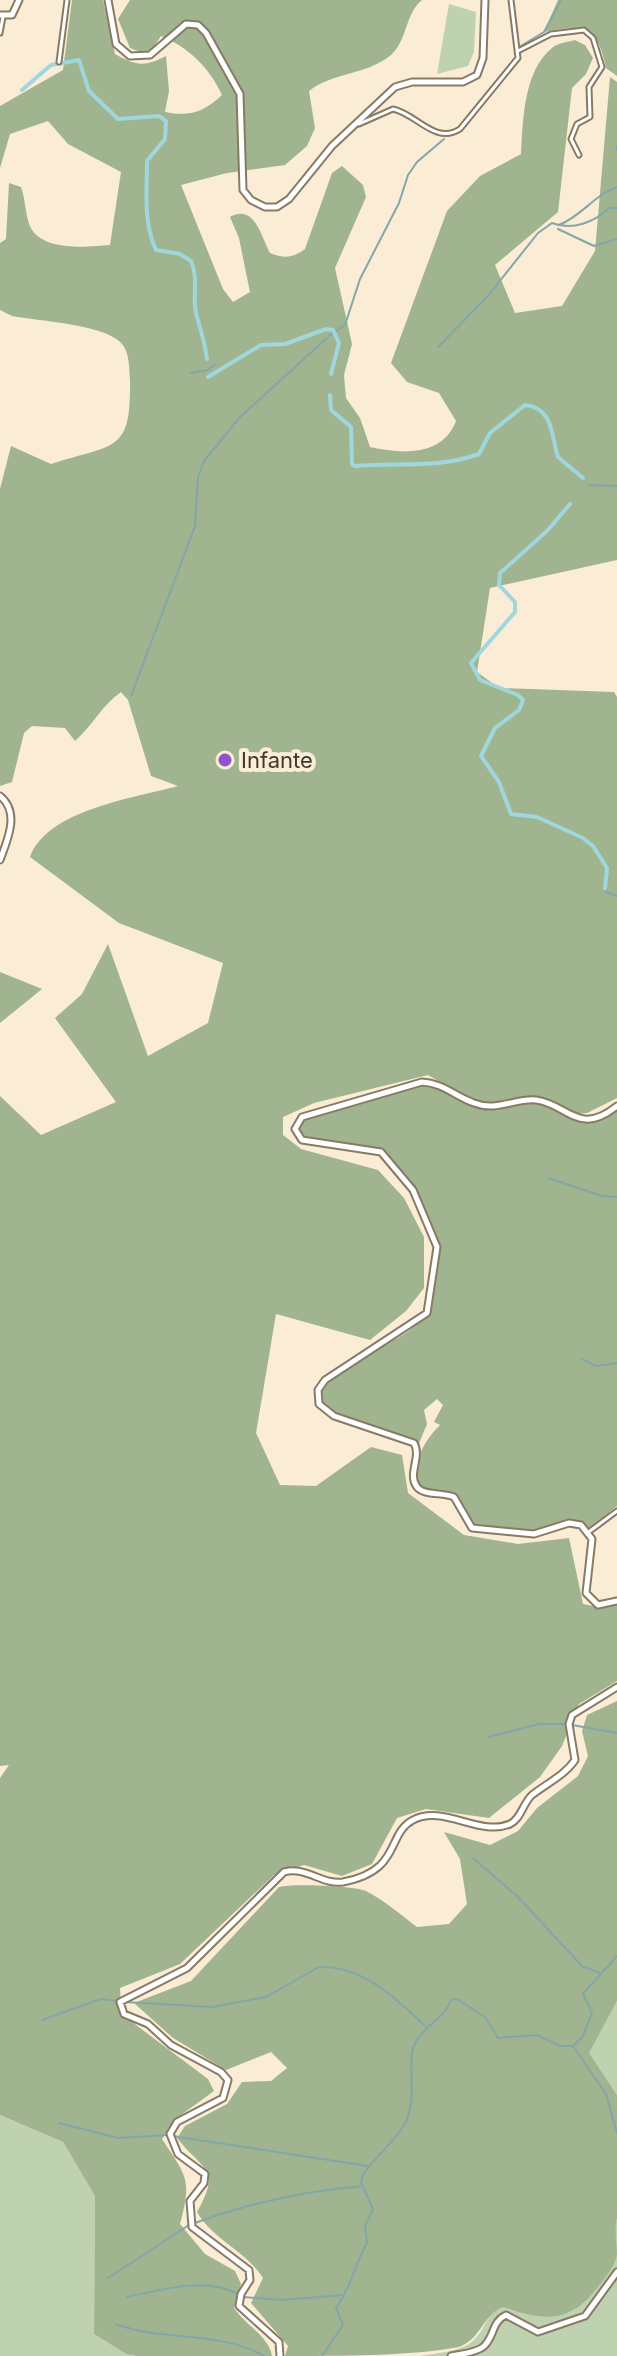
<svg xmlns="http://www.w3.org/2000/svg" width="617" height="2356" viewBox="0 0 617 2356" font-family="Inter,sans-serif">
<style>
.green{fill:#bed2b1}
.forest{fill:#9fb48f}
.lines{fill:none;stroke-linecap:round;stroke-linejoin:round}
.stream{stroke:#83a7a9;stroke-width:2}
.canal{stroke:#a0d7dd;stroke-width:4}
.minor-casing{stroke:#887b66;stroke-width:7}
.secondary-casing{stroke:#887b66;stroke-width:9}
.minor{stroke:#fff;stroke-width:3}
.secondary{stroke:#fff;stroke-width:5}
.poi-dot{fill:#9153c9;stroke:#fbecd5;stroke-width:3}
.labels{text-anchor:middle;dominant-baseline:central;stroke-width:8;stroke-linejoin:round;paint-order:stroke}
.poi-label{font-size:22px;fill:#3e382f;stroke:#fbecd5;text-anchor:start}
</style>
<rect width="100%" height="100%" fill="#fbecd5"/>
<path class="green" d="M449,4L476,12L474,52L468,66L437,74Z
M617,2001V2095L588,2053Z
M0,2115L63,2142L95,2196L94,2334L126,2354L136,2356H0Z
M617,2218V2356H420C436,2353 463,2352 475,2339C487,2326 485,2315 503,2307C571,2331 582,2310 617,2255L613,2236Z"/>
<path class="forest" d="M72,0H103L115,54C136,66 145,67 166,56L169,91L165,112C190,117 204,112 222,95C210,68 188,47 161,36L153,48L143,53L130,48L118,19L130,0H422C405,14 407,41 391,55C367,75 333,72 309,91L315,128L307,146L285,165L227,173L181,185L223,289L233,302L250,292L239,238L230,217C255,203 261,237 270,253C285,259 292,258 305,249L332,173L342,166L363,185L366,197L335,268L352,344L344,375L346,398L360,418L370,447C402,454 442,457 456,421L439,393L407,382L391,363L447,211L480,176L521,154C523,121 523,72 552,48C557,43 568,42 575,40L585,45L593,58L586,74L572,88L558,212L495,265L515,313L562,306L595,251L610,77L617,82V560L490,588L477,672L499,688L614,692L617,697V1098L587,1113L567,1115L596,1117L617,1106V1506L583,1534L581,1525L575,1523L534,1534L472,1528C462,1520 463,1506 454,1500C441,1491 427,1495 416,1486C415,1460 422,1443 440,1425L434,1422L443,1405L437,1399L424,1410L427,1424L417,1448L409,1440L327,1413L317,1398C337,1354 395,1351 423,1318C431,1308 432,1296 434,1283C439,1236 421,1181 381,1152L307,1141L296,1133L302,1117L422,1082L467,1098L428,1075L314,1103L283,1117V1135L301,1149L378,1170L404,1198L424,1237V1288L406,1311L370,1340L276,1314L256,1433L280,1485L316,1486L371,1447L402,1455L408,1493L464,1535L518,1544L569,1538L583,1604L603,1608L617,1605V1681L579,1704L562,1746L540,1777L489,1818L426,1809L397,1818L372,1864L342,1876L304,1865L274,1875L180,1964L120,1988L121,2008L136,2025L208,2079L214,2091L177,2118L162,2139C187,2177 192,2179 180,2224L205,2254L235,2271L241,2284L234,2308C245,2325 269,2336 272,2356H136L126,2354L94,2334L95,2196L63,2142L0,2115V1778L9,1765L0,1766V1096L41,1135L116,1102L55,1018L82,994L108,944L148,1056L208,1023L223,963L119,923L30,857C47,810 134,798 178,786L151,776L128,700L121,692C102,705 93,725 75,741L65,728L32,726L24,733L12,782L0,786V489L11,446L51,464C115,443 131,454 130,380C129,367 130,350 119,341C99,324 39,321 12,316L0,310V243L6,239L9,183L21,187C26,200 25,219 32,230C46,251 88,247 110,245L121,172L68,144L48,121L10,134L0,168V106L63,70Z
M558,0H617V76L606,68C597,24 584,25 544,32Z
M0,972L42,989L0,1023Z
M617,1701V2001L589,2053L617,2095V2218C614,2232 617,2244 617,2255C615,2265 607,2275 601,2283C571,2324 547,2322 503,2307C482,2316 481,2339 459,2347C413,2356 336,2356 285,2356L288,2346L251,2303L263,2278C246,2251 213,2240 197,2212C222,2168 203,2171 177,2138L185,2126L227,2104L242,2082L271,2081L287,2068L271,2052L226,2070L173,2038L134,2003L191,1981L279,1887C290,1883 357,1886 366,1891C384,1900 401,1915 417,1927L449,1924L467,1904L460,1859L444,1832L490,1845L518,1831L537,1808L578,1776L588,1756L582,1731L587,1715Z"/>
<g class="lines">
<path class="stream" d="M518,50L519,47L544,32L561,0
M617,146V150
M559,225C582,216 594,195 617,187
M558,229L594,246L617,239
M336,331L345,325L360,279L399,203L408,175L417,162L444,139
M329,336L334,333
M438,347L487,297L538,233L552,223C572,231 595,222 609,208H617
M190,373L208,370L215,364
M588,485L617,486
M131,696L195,526L198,477L204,461L239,418L327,338
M606,892L617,896
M548,1178L602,1196L617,1197
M582,1359L596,1366L617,1363
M572,1725L617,1733
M488,1737L539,1724H567
M473,1858L517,1896L582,1966L600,1973
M125,2002L212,2007L266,1997L319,1967C362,1965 396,1998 425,2026
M42,2020L101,1999L116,2001
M573,2046L606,2094L617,2133
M59,2123L119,2138L168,2135
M173,2136L368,2166
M195,2223C248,2203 306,2191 363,2186
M108,2278L189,2225
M127,2297C161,2290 206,2276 238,2294
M243,2297L283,2300L344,2295
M116,2324C162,2342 219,2330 264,2356
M322,2356L343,2325L336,2308C352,2286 354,2266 367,2243L365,2226L373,2209L361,2182L363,2175C375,2155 401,2138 408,2116C416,2093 408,2066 413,2048C420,2027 444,2020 451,2000L457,1999L485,2017L498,2038L537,2035L560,2046H573L583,2036L592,2013L583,1994L617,1956"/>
<path class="canal" d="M22,90L51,65L79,60L89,91L118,119L159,116L166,121L165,139L147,161C147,191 143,222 156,250L180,254L191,261C199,279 192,296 196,313C200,329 205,342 207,359
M208,377L261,345L285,344L326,329L333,330L339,343L331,374
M330,395L331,410L351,427L352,464L355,466C398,462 438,469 479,454L490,433L525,405C554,408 551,436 558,457L583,478
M570,504L547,531L500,573L499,585L515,602V612L471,663L480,680L518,695L523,700L519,710L495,728L481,756L499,782L511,814L537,817L583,838L593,846L607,868L605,888"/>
<defs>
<path id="minor" d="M0,33L3,17
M518,51L551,34L584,30L593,38L602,67L589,87L590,117L577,124L571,139L579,155
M59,62L67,0
M359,124L393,109C417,114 435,145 460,129L518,58L511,0
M590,1531L617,1511"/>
<path id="secondary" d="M108,0L116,44L130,56L150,55L186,24L198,25L206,33L240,94L243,190L251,200L265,207H277L289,199L332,146L395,87L412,82H463L477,75L483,58L485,0
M0,15H12L19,0
M0,796C20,812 8,839 0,860
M617,1106C578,1137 568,1104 536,1100C515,1098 497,1112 474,1103C456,1097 443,1083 422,1082L302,1117L295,1129L302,1140L381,1152L413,1190L437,1247L427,1313L325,1380L318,1390L319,1404L334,1416L414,1443C422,1457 407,1474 417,1487C424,1496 443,1492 454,1497L472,1528L534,1534L569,1523L581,1525L592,1539L586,1593L598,1605L617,1601
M280,2356L279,2342L239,2306L241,2294L250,2280L249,2270L192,2227L190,2201L204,2183L205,2174L178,2154L170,2134L177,2122L223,2098L228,2080L221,2072L171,2045L148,2024L124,2014L120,2002L187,1968L284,1872C306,1866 322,1885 343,1882C402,1871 386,1834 413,1820C443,1804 480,1837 510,1824C521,1819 523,1803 532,1795C546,1784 565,1775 575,1760L569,1724L572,1715L617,1687
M451,2356C461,2354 475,2353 483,2347C495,2337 491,2322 506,2315L538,2332L585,2316L617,2272"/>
</defs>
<use href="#minor" class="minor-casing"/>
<use href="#secondary" class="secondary-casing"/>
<use href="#minor" class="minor"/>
<use href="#secondary" class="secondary"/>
</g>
<circle class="poi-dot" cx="225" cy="760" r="8"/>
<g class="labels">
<g class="poi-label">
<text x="241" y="760">Infante</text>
</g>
</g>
</svg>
